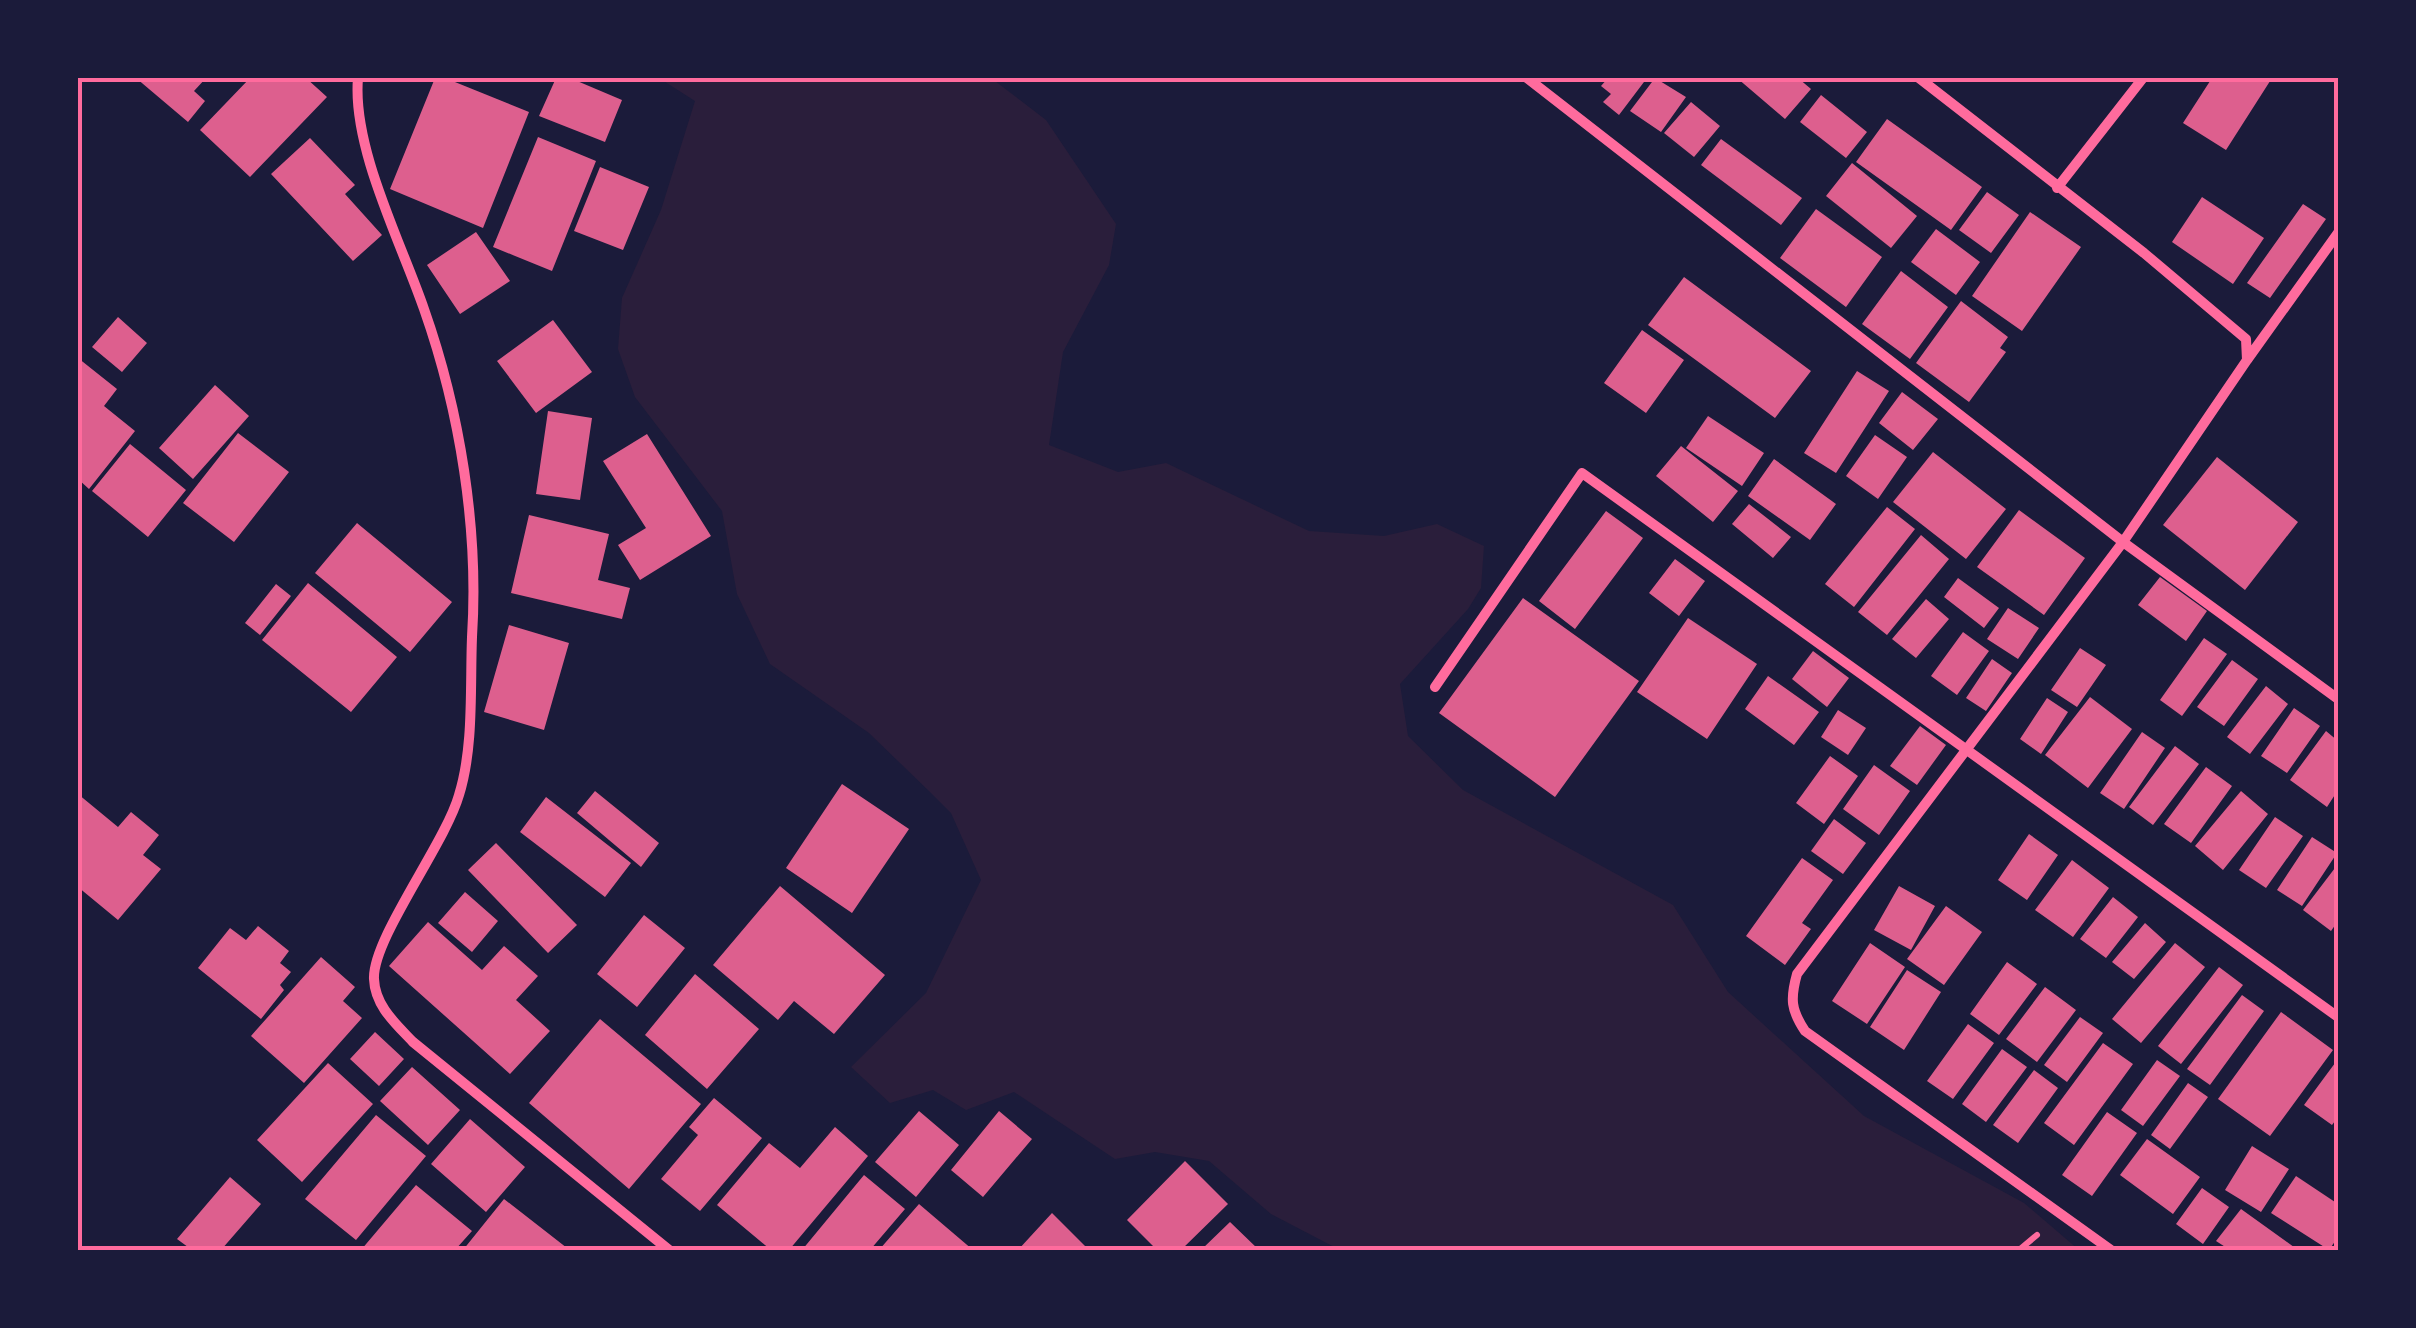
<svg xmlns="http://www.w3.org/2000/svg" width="2416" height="1328" viewBox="0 0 2416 1328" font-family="'Golos Text',sans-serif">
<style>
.green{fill:#2a1e3b}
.building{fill:#dd5f8e}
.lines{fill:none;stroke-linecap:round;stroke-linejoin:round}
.path{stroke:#ff6b9d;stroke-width:6}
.minor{stroke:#ff6b9d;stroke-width:10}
.neatline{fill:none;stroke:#ff6b9d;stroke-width:4}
</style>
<rect width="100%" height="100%" fill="#1b1b3a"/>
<path class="green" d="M659,78H991L1046,120L1116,224L1109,265L1063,352L1049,445L1118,472L1166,463L1309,531L1384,536L1437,524L1484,546L1481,588L1468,609L1400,684L1408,736L1463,790L1673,905L1728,992L1864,1116L2024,1203L2079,1250H1340L1271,1214L1209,1161L1155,1152L1115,1159L1014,1092L966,1110L933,1090L890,1103L851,1067L926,993L981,880L951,813L930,792L869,733L770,664L737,594L722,511L635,397L618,349L622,298L661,210L695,101Z"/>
<path class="building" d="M136,78H206L194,91L205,101L188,122Z
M250,78H306L327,97L250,177L200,130Z
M435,78H445L529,112L483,228L390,189Z
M556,78H570L622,100L605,142L539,116Z
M1608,78H1647L1619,115L1603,102L1611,94L1601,86Z
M1655,78L1686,97L1661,132L1630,111Z
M1737,78H1798L1811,89L1785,119Z
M2212,78H2272L2226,150L2183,123Z
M1821,95L1867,132L1846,158L1800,122Z
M1691,102L1720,126L1694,157L1664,133Z
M1887,119L1982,187L1951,230L1856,162Z
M538,137L596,161L552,271L493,247Z
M310,138L355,185L345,194L382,235L353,261L271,174Z
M1721,139L1802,198L1781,225L1701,165Z
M1852,163L1917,216L1891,248L1826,196Z
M600,167L649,187L623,250L574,231Z
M1987,192L2019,215L1991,253L1959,230Z
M2202,197L2264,238L2233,284L2172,242Z
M2303,204L2326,219L2270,298L2247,283Z
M1816,209L1882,257L1846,307L1780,258Z
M2030,212L2081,247L2022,331L1972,296Z
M1936,229L1980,262L1956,295L1911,262Z
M476,232L510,281L460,314L427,265Z
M1901,271L1948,307L1910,359L1862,324Z
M1684,277L1811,371L1775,418L1648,325Z
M1961,301L2008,337L2000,348L2006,352L1969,402L1916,363Z
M118,317L147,343L122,372L92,347Z
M553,320L592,372L536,413L497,361Z
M1642,330L1684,360L1646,413L1604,383Z
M78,358L117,389L104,406L135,431L89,489L78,479Z
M1857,371L1889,391L1836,473L1804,453Z
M215,385L249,416L193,479L159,448Z
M1902,392L1938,419L1913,450L1879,423Z
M548,411L592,418L580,500L536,494Z
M1708,416L1764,453L1742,486L1686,448Z
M238,433L289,472L234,542L183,503Z
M647,434L711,536L640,580L618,545L646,528L603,461Z
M1875,435L1907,457L1878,499L1846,476Z
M130,444L186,490L148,537L92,491Z
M1681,446L1738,491L1713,522L1656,476Z
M1933,452L2006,509L1966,559L1893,502Z
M2217,457L2298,522L2245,590L2163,525Z
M1774,459L1836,504L1810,540L1748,496Z
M1749,504L1791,537L1773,558L1732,524Z
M1887,507L1915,529L1854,607L1825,584Z
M2019,510L2085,558L2044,615L1977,567Z
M1606,511L1643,538L1575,629L1539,601Z
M529,515L609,534L598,580L630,588L622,619L511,593Z
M357,523L452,602L410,652L315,573Z
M1921,535L1949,559L1887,635L1858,612Z
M1675,559L1705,581L1679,616L1649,593Z
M2160,577L2207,611L2186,641L2138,605Z
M1958,578L1999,608L1984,628L1944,597Z
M308,583L397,657L351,712L262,640Z
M276,584L291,596L260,635L245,623Z
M1523,598L1639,681L1555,797L1439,713Z
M1926,599L1949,619L1916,658L1892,639Z
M2008,608L2039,628L2018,659L1987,639Z
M1688,618L1757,664L1707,739L1637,692Z
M509,625L569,643L544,730L484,712Z
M1963,632L1989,651L1957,695L1931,676Z
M2204,638L2227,654L2182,716L2160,700Z
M2080,648L2106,665L2077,707L2051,690Z
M1813,651L1849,678L1827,707L1792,679Z
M1992,659L2012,673L1986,711L1966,698Z
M2232,660L2258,679L2224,726L2197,707Z
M1768,676L1819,712L1794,745L1745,709Z
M2266,686L2288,704L2250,754L2227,737Z
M2090,697L2132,729L2088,788L2045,755Z
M2047,698L2068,712L2041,754L2020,739Z
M2294,708L2320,726L2287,773L2261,756Z
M1838,710L1866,728L1848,755L1821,737Z
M1920,726L1946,745L1917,785L1890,766Z
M2326,731L2338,741V790L2327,807L2290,780Z
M2142,732L2165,748L2124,809L2100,793Z
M2175,746L2199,764L2153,825L2129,807Z
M1830,756L1858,776L1824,824L1796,803Z
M1874,765L1910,791L1879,835L1843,809Z
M2206,767L2232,786L2191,843L2164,824Z
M842,784L909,829L852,913L786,868Z
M595,791L659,843L641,867L577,813Z
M2241,791L2268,814L2223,870L2195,846Z
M78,794L118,827L131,812L159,835L143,855L161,869L118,920L78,887Z
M546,797L631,863L605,897L520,832Z
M2275,817L2303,836L2266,888L2239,870Z
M1834,819L1866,843L1843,874L1811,851Z
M2029,834L2058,855L2027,900L1998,880Z
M2312,837L2337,853L2302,906L2277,890Z
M496,843L577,925L548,953L468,870Z
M1802,858L1833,880L1802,923L1811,929L1785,965L1746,936Z
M2072,860L2109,888L2073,937L2035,910Z
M2338,864V921L2331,931L2303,910Z
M780,886L885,975L834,1034L794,1001L778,1020L713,965Z
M1899,886L1935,906L1911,950L1874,930Z
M465,892L498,921L472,952L438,923Z
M2113,897L2138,917L2106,958L2080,939Z
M1946,906L1982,932L1944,985L1907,959Z
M644,915L685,948L637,1007L597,974Z
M428,922L482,970L504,946L538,976L516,1000L550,1031L510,1074L389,966Z
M2145,923L2166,942L2134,979L2112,962Z
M258,926L289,951L280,963L291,972L280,985L284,990L261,1019L198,968L230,928L246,940Z
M1870,943L1905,967L1867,1024L1832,1001Z
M2175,943L2205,967L2141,1043L2112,1019Z
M321,957L355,987L343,1001L362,1018L304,1083L251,1036Z
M2007,962L2037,984L1999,1035L1970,1014Z
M2219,967L2243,985L2181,1064L2158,1046Z
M1907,970L1941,992L1904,1050L1870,1027Z
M695,974L759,1029L707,1089L645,1035Z
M2045,987L2076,1010L2037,1062L2006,1039Z
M2242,995L2264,1011L2210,1085L2187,1069Z
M2281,1012L2333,1050L2270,1136L2218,1099Z
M2080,1017L2103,1033L2067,1082L2044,1065Z
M600,1019L701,1104L629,1189L529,1103Z
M1968,1024L1994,1043L1953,1099L1927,1081Z
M375,1032L404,1059L379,1086L350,1059Z
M2103,1043L2133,1064L2074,1145L2044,1123Z
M2002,1049L2027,1067L1986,1122L1962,1104Z
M2338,1059V1117L2332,1125L2304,1105Z
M2157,1060L2180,1076L2143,1126L2121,1110Z
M328,1063L373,1104L302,1182L257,1140Z
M412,1067L460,1110L428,1145L380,1101Z
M2034,1070L2058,1088L2018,1143L1993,1125Z
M2188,1083L2208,1097L2170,1149L2151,1135Z
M714,1098L762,1138L700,1211L661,1179L698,1135L689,1127Z
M919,1111L959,1145L916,1197L875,1162Z
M999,1111L1032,1139L983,1197L951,1170Z
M2107,1112L2137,1133L2092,1196L2062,1175Z
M376,1115L426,1156L356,1240L305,1199Z
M470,1119L525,1167L486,1212L431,1164Z
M835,1127L868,1156L789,1250H771L717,1205L769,1143L800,1168Z
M2147,1139L2200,1177L2173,1214L2120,1175Z
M2252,1146L2289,1169L2261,1212L2225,1190Z
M1185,1161L1228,1204L1181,1250H1157L1127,1220Z
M864,1175L905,1209L870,1250H802Z
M2296,1176L2338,1204V1237L2329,1250L2271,1213Z
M230,1177L261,1204L221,1250H192L177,1239Z
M416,1185L472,1231L455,1250H361Z
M2202,1188L2229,1207L2203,1244L2176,1224Z
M504,1199L567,1248L565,1250H463Z
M919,1204L973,1250H879Z
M2241,1209L2298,1250H2230L2216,1241Z
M1052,1213L1089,1250H1018Z
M1230,1222L1259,1250H1201Z"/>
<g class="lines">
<path class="path" d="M2019,1250L2037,1235"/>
<path class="minor" d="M358,78C352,148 401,242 424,309C460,411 479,529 472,637C470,687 474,747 459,795C445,844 372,939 374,979C375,1006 396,1024 413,1042L669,1250
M1527,78L2123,542L2338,699
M1919,78L2144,253L2246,339L2247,360L2123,542L1797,974C1790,999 1791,1010 1805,1031L2111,1250
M2057,188L2143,78
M2247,360L2338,233
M1435,687L1582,473L2338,1017"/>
</g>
<rect width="2416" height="1328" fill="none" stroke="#1b1b3a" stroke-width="160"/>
<rect x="80" y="80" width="2256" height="1168" class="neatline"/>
</svg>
